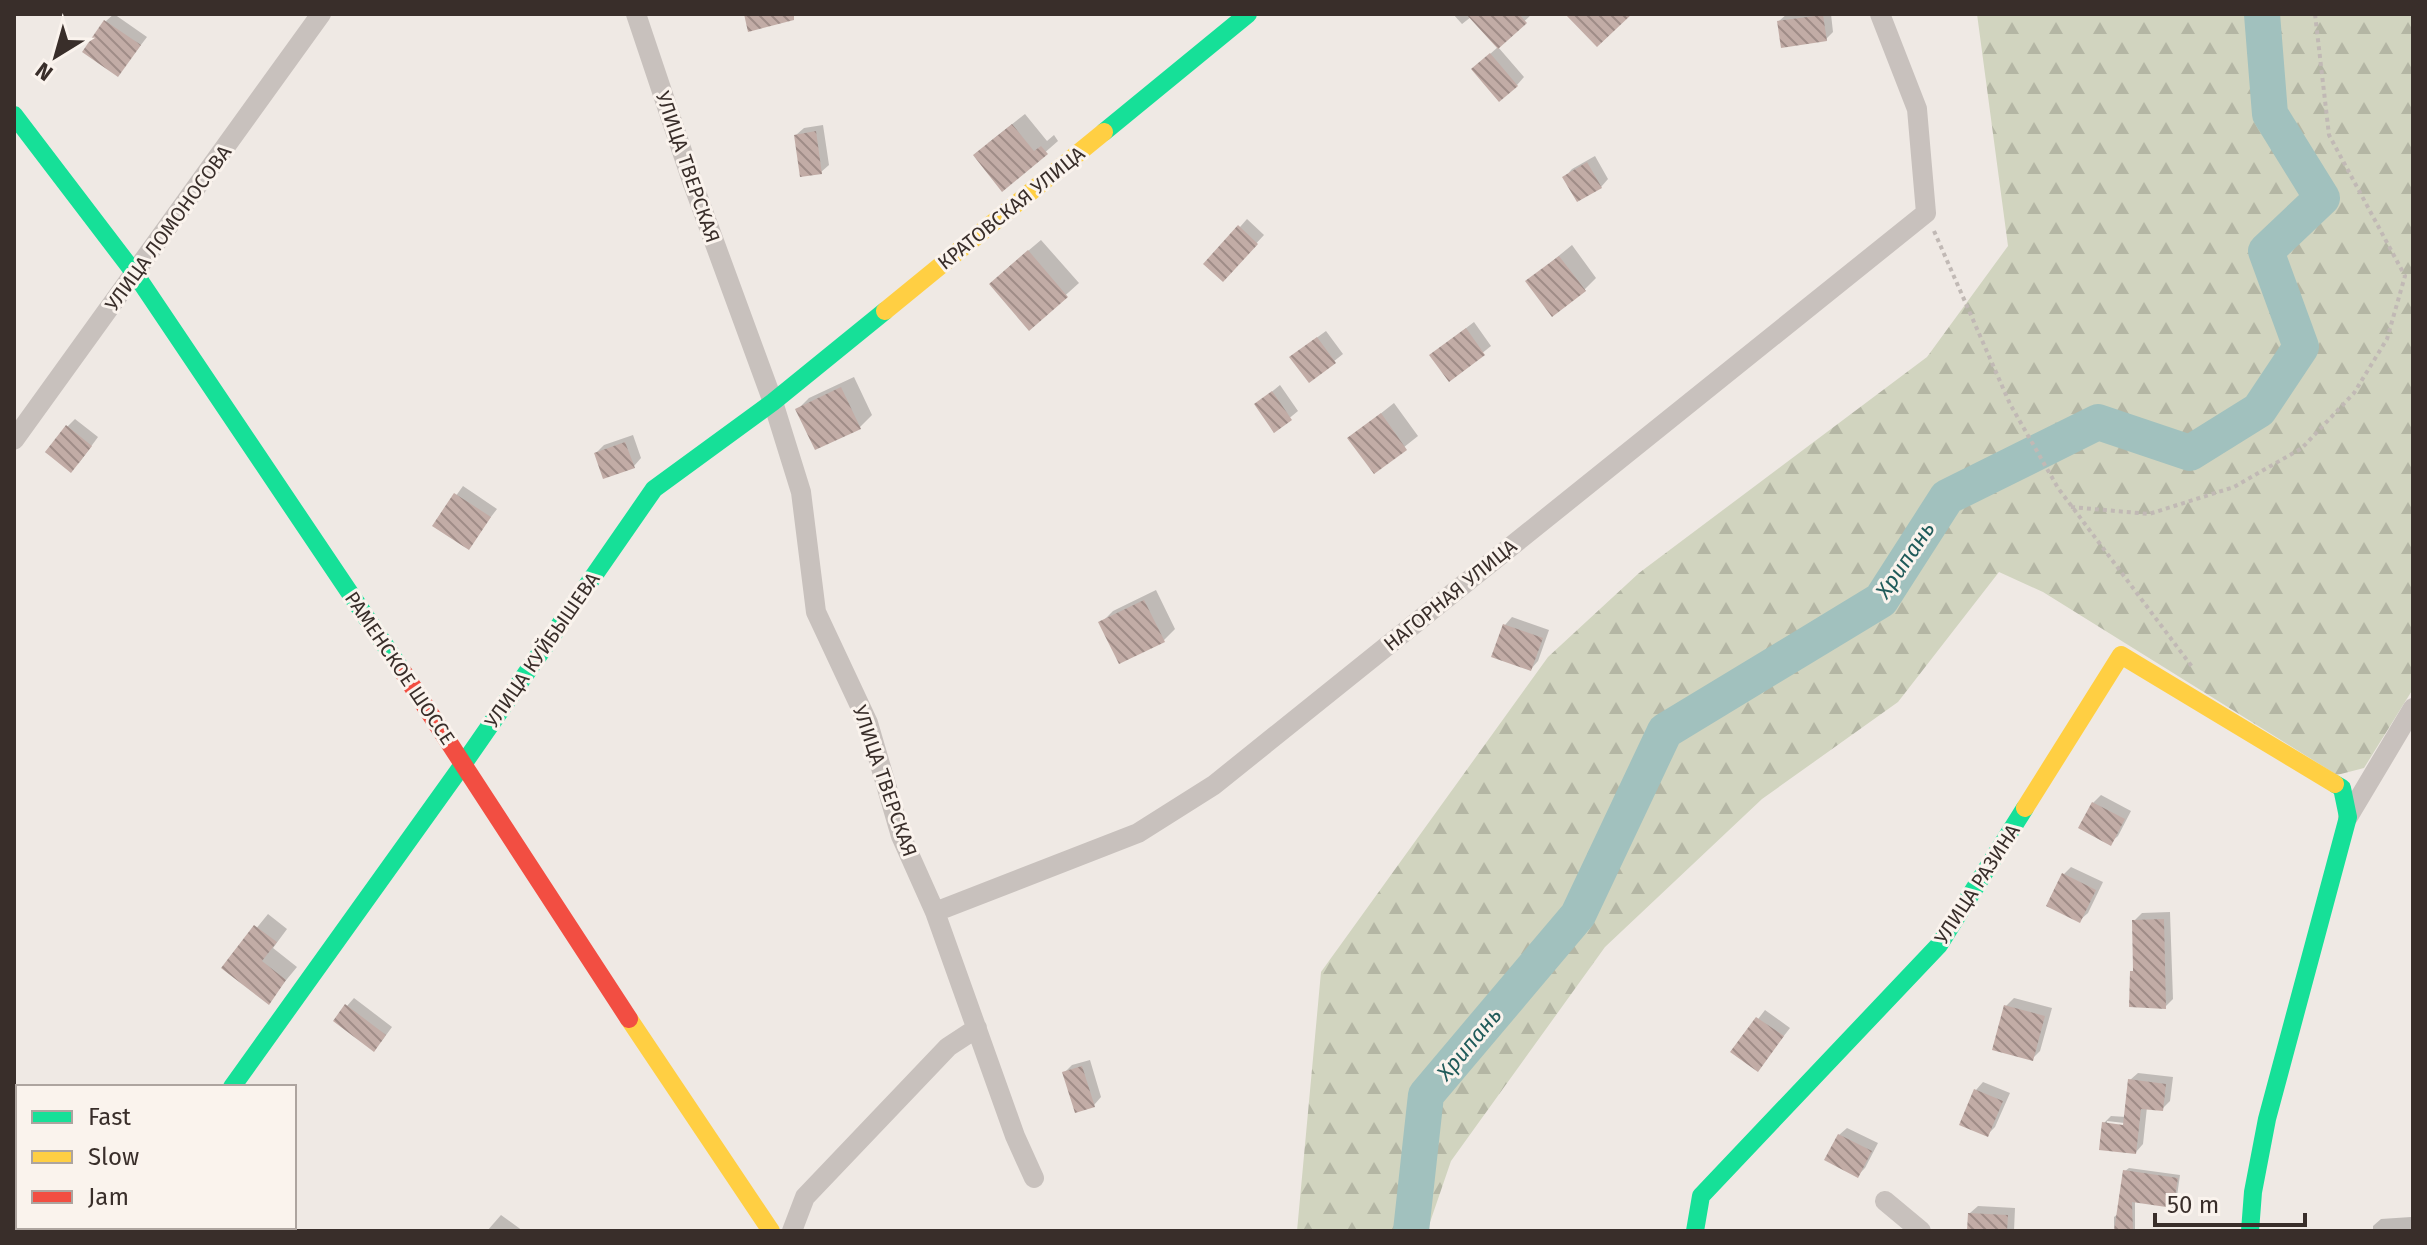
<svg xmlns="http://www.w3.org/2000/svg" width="2427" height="1245" viewBox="0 0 2427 1245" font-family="'Fira Sans',sans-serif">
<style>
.forest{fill:url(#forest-firs)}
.shadow{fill:#0003;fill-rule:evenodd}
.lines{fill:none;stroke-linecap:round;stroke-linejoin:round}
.river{stroke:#a1c1be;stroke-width:36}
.building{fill:url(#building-back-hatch)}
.path{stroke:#c1b9b5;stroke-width:4;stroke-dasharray:4 4;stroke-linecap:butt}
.street{stroke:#c8c1bd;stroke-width:20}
.fast{stroke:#16e098;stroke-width:18}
.slow{stroke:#ffcf43;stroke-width:18}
.jam{stroke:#f24e42;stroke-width:18}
.labels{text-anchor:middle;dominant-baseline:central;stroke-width:6;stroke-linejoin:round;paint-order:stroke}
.street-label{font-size:20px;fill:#392e2a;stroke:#faf3ed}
.water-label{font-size:22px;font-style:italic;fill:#205b5a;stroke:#faf3ed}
</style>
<defs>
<pattern id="forest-firs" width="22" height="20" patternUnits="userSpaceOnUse" patternTransform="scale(2)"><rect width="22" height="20" fill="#d1d4bf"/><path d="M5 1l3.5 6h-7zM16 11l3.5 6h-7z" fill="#b4b6a4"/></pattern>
<pattern id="building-back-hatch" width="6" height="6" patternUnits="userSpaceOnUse" patternTransform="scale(2)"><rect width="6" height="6" fill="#c2aca6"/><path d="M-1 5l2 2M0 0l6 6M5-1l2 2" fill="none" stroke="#9f8c87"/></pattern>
</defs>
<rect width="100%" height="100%" fill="#efe9e4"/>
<path class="forest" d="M1977,14H2413V689L2364,768L2337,775L2043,592L1999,572L1898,702L1762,799L1605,947L1451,1161L1427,1231H1297L1321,972L1548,657L1639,573L1927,357L2008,246Z"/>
<path class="shadow" d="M114,14L147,37L118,75L106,21Z
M1453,14H1532L1498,46L1471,17L1462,24Z
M1787,14H1831L1833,32L1826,39L1779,21Z
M1498,47L1524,77L1517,85L1481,62Z
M1025,114L1047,141L1054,135L1058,141L1003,189L988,143Z
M823,125L829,165L821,172L796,135L804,128Z
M1595,156L1608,179L1601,187L1565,177L1572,169Z
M1247,219L1264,235L1230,272L1240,227Z
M1041,240L1079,283L1029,328L1003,272Z
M1572,245L1596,278L1584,290L1528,281Z
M1474,322L1491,346L1450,379L1440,348Z
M1326,331L1343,354L1309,381L1300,350Z
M854,377L872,415L860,427L815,448L797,410L809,398Z
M1280,385L1298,411L1275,430L1257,404Z
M1394,403L1418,436L1374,471L1350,438Z
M75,419L98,437L79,463L67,427Z
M633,435L641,458L634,466L596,453L604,445Z
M463,486L497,509L468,547L435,525Z
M1156,590L1175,629L1163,641L1101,623L1113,611Z
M1512,617L1549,630L1538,661L1531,669L1505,625Z
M2101,795L2131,811L2118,836L2110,843L2093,803Z
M2071,867L2103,882L2088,913L2080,920L2064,874Z
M2170,912L2173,999L2165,1007L2132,972L2135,969L2134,921L2142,913Z
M268,914L287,929L273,948L297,967L268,1002L224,968Z
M354,998L392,1027L381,1042L347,1006Z
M2014,998L2052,1008L2040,1051L2032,1059L1995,1048L2006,1006Z
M1765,1010L1790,1028L1758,1069L1733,1052Z
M1090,1060L1101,1097L1094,1105L1064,1073L1072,1065Z
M2138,1073L2173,1077L2170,1101L2162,1109L2147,1107L2143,1144L2136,1152L2104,1123L2111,1116L2126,1117L2130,1080ZM2107,1121L2133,1124V1128L2107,1125Z
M1983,1082L2010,1093L1995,1127L1988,1134L1976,1090Z
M1847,1128L1878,1143L1865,1168L1858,1175L1839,1135Z
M2129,1168L2180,1175L2176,1203L2173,1206L2135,1200V1230L2114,1231V1217L2118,1214L2125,1171Z
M1978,1206L2015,1208L2014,1231H1969L1970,1213Z
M501,1215L523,1231H487Z
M2411,1217L2412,1231H2373V1226L2381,1219Z"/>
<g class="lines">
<path class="river" d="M1411,1231L1426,1095L1578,915L1665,731L1881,600L1947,497L2098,422L2190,453L2259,410L2301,347L2266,251L2322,198L2270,114L2262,14"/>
</g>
<path class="building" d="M744,14H794V20L748,32Z
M1466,14H1519L1527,23L1498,49Z
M1565,14H1632L1597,47Z
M1823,15L1827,41L1781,48L1777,21Z
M104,20L141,45L118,77L82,52Z
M1490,53L1518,86L1499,102L1471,69Z
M1012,124L1034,151L1041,146L1048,154L1002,192L973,155Z
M816,131L822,174L800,177L794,135Z
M1587,162L1602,188L1577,202L1562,177Z
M1238,225L1258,244L1223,282L1203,264Z
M1028,250L1068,297L1029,331L989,284Z
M1559,256L1586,291L1552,317L1525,281Z
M1466,328L1485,355L1449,382L1429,355Z
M1317,337L1336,363L1309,383L1289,357Z
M841,387L861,429L815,450L795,409Z
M1272,391L1292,420L1274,433L1254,404Z
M1381,413L1407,450L1374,474L1347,438Z
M66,425L92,446L71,473L45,452Z
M625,442L635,468L603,479L594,453Z
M454,493L491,517L469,550L432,526Z
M1144,600L1165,642L1119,664L1098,622Z
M1503,624L1543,638L1531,671L1491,657Z
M2092,802L2125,819L2111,846L2078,828Z
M2062,873L2096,890L2080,923L2046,906Z
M2164,919L2166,1009L2129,1007L2130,971H2133L2132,920Z
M254,925L277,942L262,961L286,980L269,1005L221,968Z
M345,1004L386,1035L374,1052L333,1021Z
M2004,1005L2045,1016L2033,1061L1992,1050Z
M1756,1017L1784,1036L1758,1072L1730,1052Z
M1082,1066L1095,1107L1075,1113L1062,1072Z
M2128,1079L2166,1084L2163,1111L2141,1109L2136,1154L2099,1150L2102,1122L2123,1125Z
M1974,1089L2003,1101L1988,1137L1959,1125Z
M1838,1134L1872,1151L1858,1178L1824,1160Z
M2123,1170L2178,1178L2173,1208L2132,1202L2133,1231H2114Z
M1968,1213L2008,1215L2007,1231H1967Z"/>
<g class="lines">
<path class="path" d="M1934,231L2010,404L2058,488L2193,668
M2071,507L2149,514L2234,487L2302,448L2354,393L2387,339L2405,276L2329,135L2315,14"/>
<path class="street" d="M636,14L693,184L773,402L801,492L816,612L868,723L901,836L935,912L1015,1136L1034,1178
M14,440L321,14
M2348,817L2413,708
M935,912L1138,833L1214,785L1926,213L1917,109L1880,14
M1885,1201L1921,1231
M129,1231L132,1227
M792,1231L805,1197L948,1047L977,1028"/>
<path class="fast" d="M14,115L136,275L403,672
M1104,132L1248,14
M232,1087L464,763L654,489L773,402L885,311
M1695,1231L1701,1196L1939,945L2025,808
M2250,1231L2253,1192L2267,1119L2348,817L2342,788L2335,784"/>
<path class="slow" d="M885,311L1104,132
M2025,808L2121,655L2335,784
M629,1019L771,1231"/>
<path class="jam" d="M403,672L629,1019"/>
</g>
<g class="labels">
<g class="street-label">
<text transform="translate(688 167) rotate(71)">УЛИЦА ТВЕРСКАЯ</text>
<text transform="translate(1011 208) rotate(-39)">КРАТОВСКАЯ УЛИЦА</text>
<text transform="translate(168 228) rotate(-54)">УЛИЦА ЛОМОНОСОВА</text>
<text transform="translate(1450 595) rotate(-39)">НАГОРНАЯ УЛИЦА</text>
<text transform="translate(542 650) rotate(-55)">УЛИЦА КУЙБЫШЕВА</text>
<text transform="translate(400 668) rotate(56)">РАМЕНСКОЕ ШОССЕ</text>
<text transform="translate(885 781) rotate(71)">УЛИЦА ТВЕРСКАЯ</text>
<text transform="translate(1977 884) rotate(-57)">УЛИЦА РАЗИНА</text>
</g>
<g class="water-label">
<text transform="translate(1905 560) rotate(-56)">Хрипань</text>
<text transform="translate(1469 1044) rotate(-50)">Хрипань</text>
</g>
</g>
<rect width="2427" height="1245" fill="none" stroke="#392e2a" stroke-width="32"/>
<rect x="16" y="1085" width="280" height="144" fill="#faf3ed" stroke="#ada49f" stroke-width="2"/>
<rect x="32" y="1111" width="40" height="12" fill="#16e098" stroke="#ada49f" stroke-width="2"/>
<text x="88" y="1125" font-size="24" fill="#392e2a">Fast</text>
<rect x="32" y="1151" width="40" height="12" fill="#ffcf43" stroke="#ada49f" stroke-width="2"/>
<text x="88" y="1165" font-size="24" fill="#392e2a">Slow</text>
<rect x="32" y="1191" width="40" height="12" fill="#f24e42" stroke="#ada49f" stroke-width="2"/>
<text x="88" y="1205" font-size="24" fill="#392e2a">Jam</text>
<g transform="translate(56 56) rotate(217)" stroke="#faf3ed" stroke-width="6" paint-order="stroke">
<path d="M0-6L14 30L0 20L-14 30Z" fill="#392e2a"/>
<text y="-12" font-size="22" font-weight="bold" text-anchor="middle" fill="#392e2a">N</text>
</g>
<path d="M2155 1213v12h150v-12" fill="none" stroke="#392e2a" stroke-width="4"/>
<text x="2167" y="1213" font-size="24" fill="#392e2a" stroke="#faf3ed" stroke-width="6" paint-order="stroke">50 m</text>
</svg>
